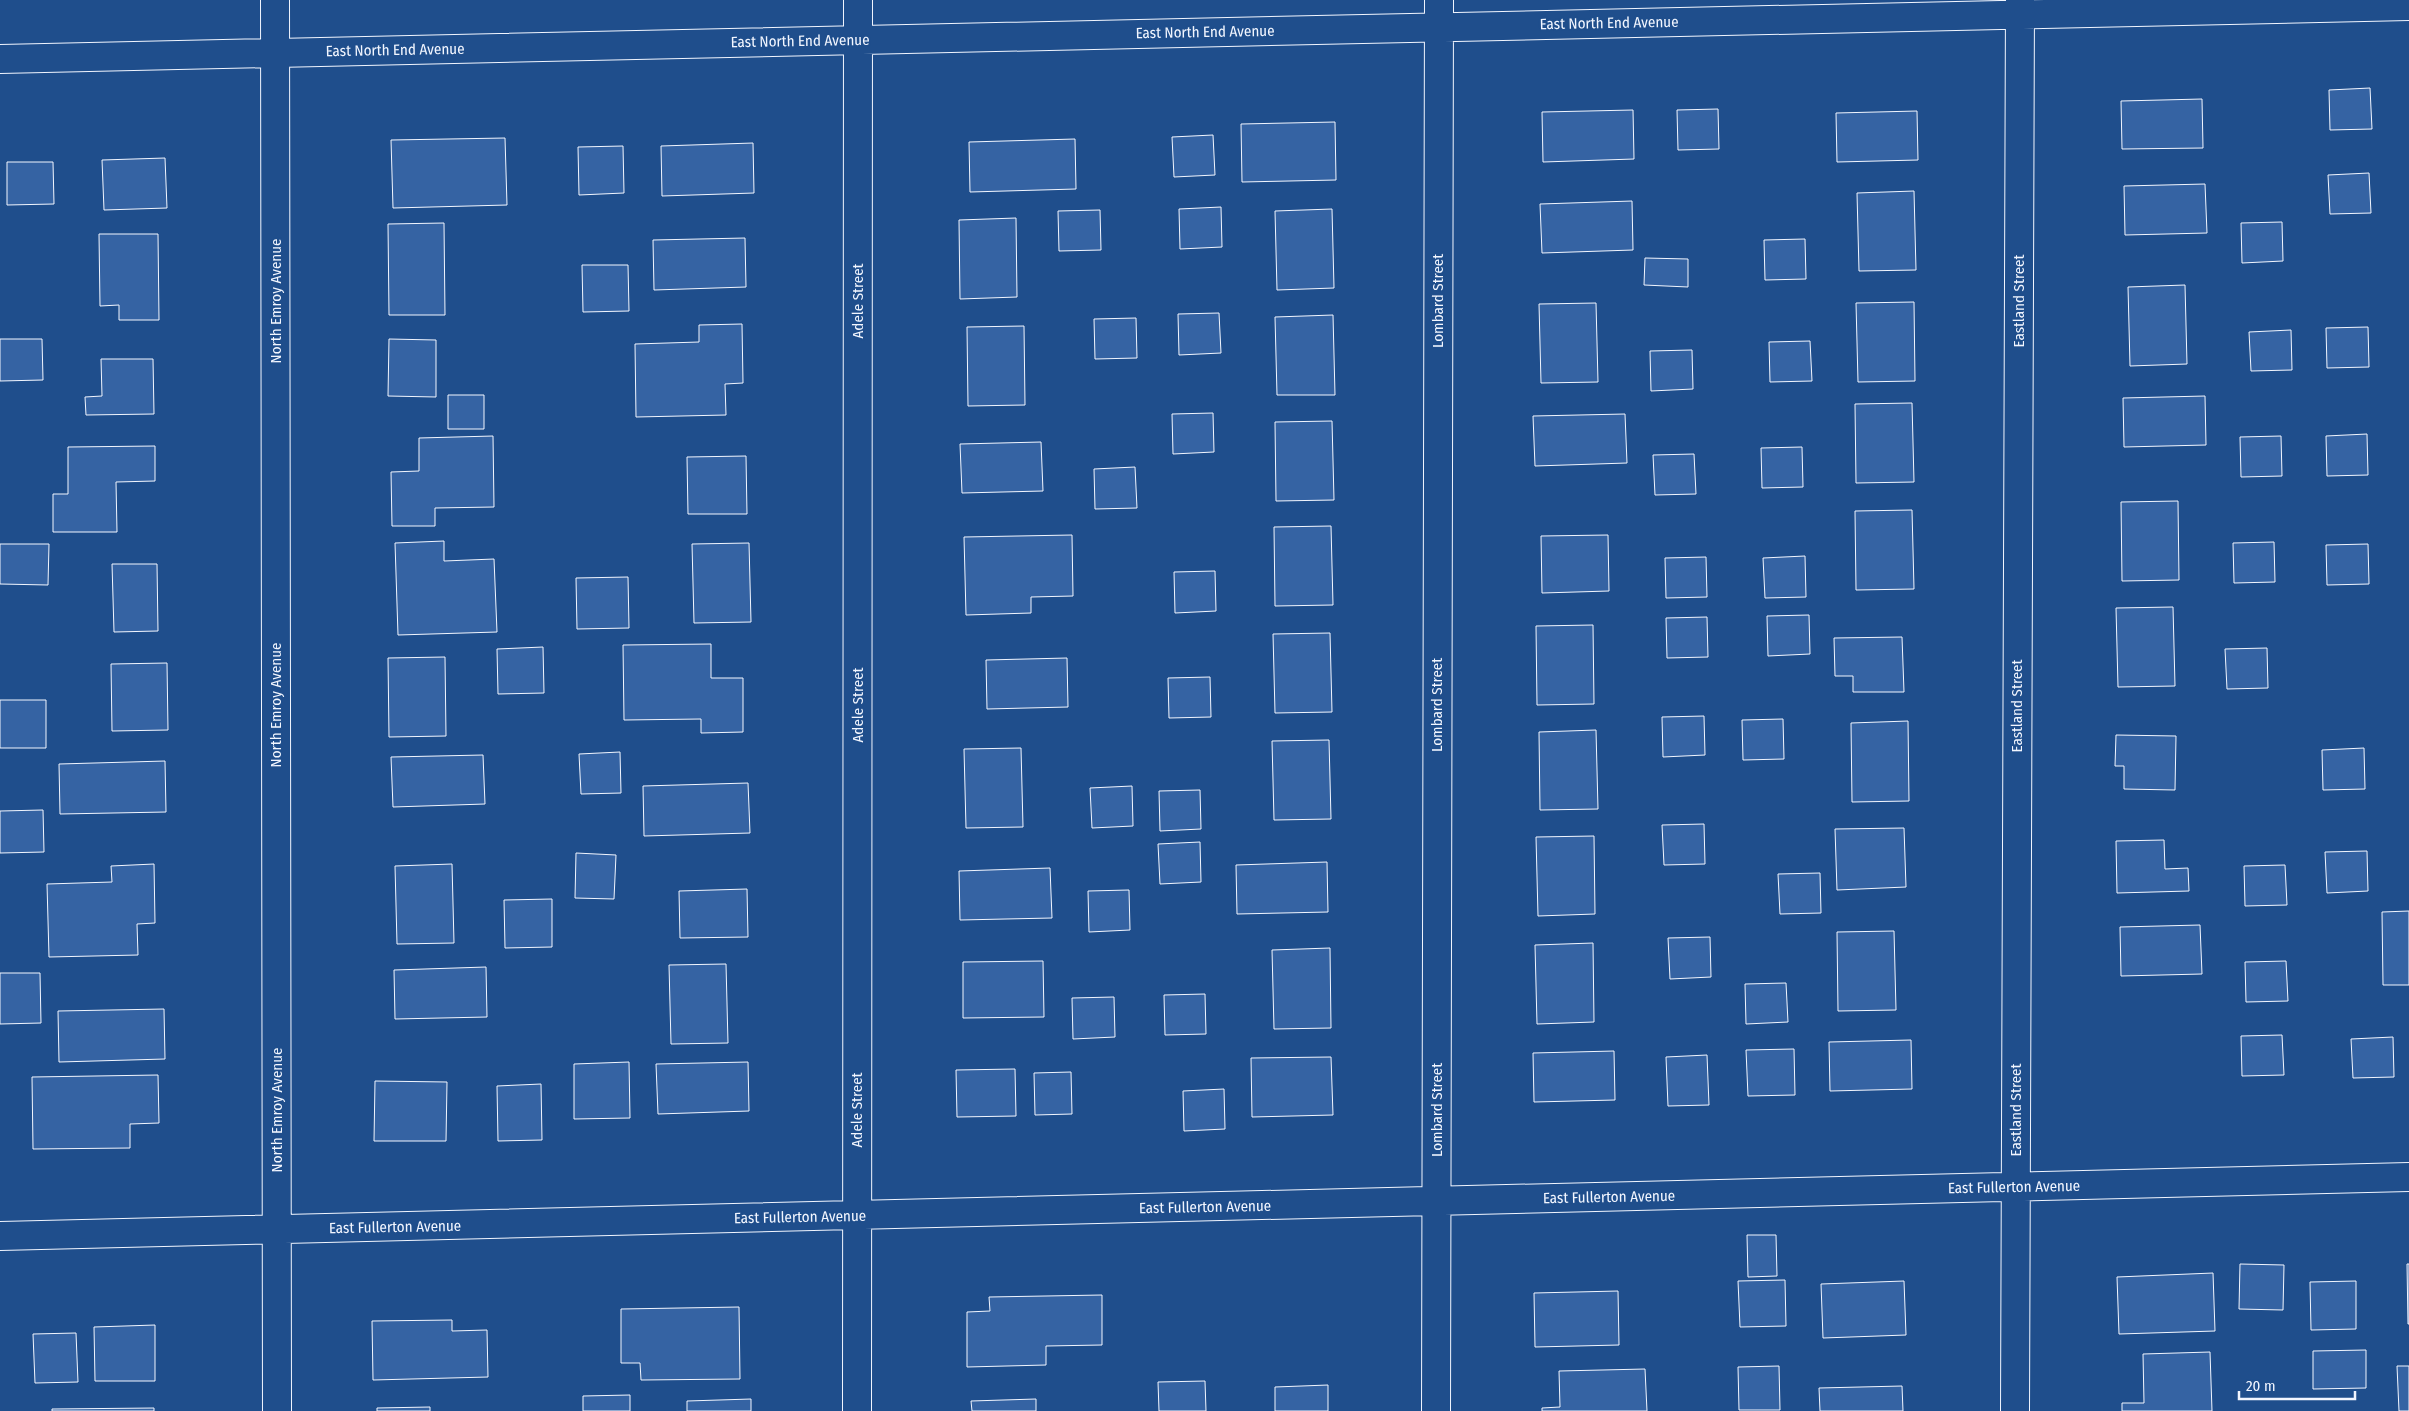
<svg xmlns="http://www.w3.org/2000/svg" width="2409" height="1411" viewBox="0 0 2409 1411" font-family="'Fira Sans Condensed',sans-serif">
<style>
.building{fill:#3563a3;stroke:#f2f6ff}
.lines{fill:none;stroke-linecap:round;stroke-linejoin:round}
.minor-casing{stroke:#f2f6ff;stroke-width:30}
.minor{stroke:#1f4e8c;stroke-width:28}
.labels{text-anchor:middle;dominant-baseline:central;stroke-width:4;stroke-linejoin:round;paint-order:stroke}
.street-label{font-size:15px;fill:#f2f6ff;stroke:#1f4e8c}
</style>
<rect width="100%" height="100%" fill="#1f4e8c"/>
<path class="building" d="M2370,88L2372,129L2330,130L2329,90Z
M2202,99L2203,148L2122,149L2121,101Z
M1718,109L1719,149L1678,150L1677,110Z
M1633,110L1634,159L1543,162L1542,112Z
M1917,111L1918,160L1837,162L1836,113Z
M1335,122L1336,180L1242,182L1241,124Z
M1213,135L1215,175L1174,177L1172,137Z
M505,138L507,205L393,208L391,140Z
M1075,139L1076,189L970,192L969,142Z
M753,143L754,193L662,196L661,146Z
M623,146L624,193L579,195L578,147Z
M165,158L167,208L104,210L102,160Z
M7,162H53L54,204L7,205Z
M2369,173L2371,213L2330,214L2328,175Z
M2205,184L2207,233L2125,235L2124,186Z
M1914,191L1916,270L1859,271L1857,193Z
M1632,201L1633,250L1542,253L1540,204Z
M1221,207L1222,247L1180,249L1179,209Z
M1332,209L1334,288L1277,290L1275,211Z
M1100,210L1101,250L1059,251L1058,211Z
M1016,218L1017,297L960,299L959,220Z
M2282,222L2283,261L2242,263L2241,223Z
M444,223L445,315H389L388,224Z
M99,234H158L159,320H119V305L100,306Z
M745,238L746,287L654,290L653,240Z
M1805,239L1806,279L1765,280L1764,240Z
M1645,258L1688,259V287L1644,285Z
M582,265H628L629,311L583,312Z
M2185,285L2187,364L2130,366L2128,287Z
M1914,302L1915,381L1858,382L1856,303Z
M1596,303L1598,382L1541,383L1539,304Z
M1219,313L1221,353L1179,355L1178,314Z
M1333,315L1335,395H1277L1275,317Z
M1136,318L1137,358L1095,359L1094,319Z
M742,324L743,383L725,384L726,415L636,417L635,344L699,342V325Z
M1024,326L1025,405L968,406L967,327Z
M2368,327L2369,367L2327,368L2326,328Z
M2291,330L2292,370L2251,371L2249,332Z
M0,339H42L43,380L0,381Z
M389,339L436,340V397L388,396Z
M1810,341L1812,381L1770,382L1769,342Z
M1692,350L1693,389L1651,391L1650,351Z
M101,359H153L154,414L86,415L85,397L102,396Z
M448,395H484V429H448Z
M2205,396L2206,445L2124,447L2123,398Z
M1912,403L1914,482L1856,483L1855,404Z
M1213,413L1214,452L1173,454L1172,414Z
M1625,414L1627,463L1535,466L1533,416Z
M1332,421L1334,500L1276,501L1275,422Z
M2367,434L2368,475L2327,476L2326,436Z
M493,436L494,507L435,508V526H392L391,472L419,471V438Z
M2281,436L2282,476L2241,477L2240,437Z
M1041,442L1043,491L962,493L960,444Z
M155,446V481L116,482L117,532H53V494H68V447Z
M1802,447L1803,487L1762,488L1761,448Z
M1694,454L1696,494L1655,495L1653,455Z
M746,456L747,514H688L687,457Z
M1135,467L1137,508L1095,509L1094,469Z
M2178,501L2179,580L2122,581L2121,502Z
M1912,510L1914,589L1856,590L1855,511Z
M1331,526L1333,605L1275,606L1274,527Z
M1072,535L1073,596L1031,597V613L966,615L964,537Z
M1608,535L1609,591L1542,593L1541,536Z
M444,541V561L494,559L497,632L398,635L395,543Z
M2274,542L2275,582L2234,583L2233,543Z
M749,543L751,622L694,623L692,544Z
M0,544H49L48,585L0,584Z
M2368,544L2369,584L2327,585L2326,545Z
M1805,556L1806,597L1765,598L1763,558Z
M1706,557L1707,597L1666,598L1665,558Z
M112,564H157L158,631L114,632Z
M1215,571L1216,611L1175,613L1174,572Z
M628,577L629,628L577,629L576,578Z
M2173,607L2175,686L2118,687L2116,608Z
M1809,615L1810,654L1768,656L1767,616Z
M1707,617L1708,657L1667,658L1666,618Z
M1593,625L1594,704L1537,705L1536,626Z
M1330,633L1332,712L1275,713L1273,634Z
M1902,637L1904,692H1853V676H1835L1834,638Z
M711,644V678H743V732L701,733V719L624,720L623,645Z
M543,647L544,693L498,694L497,649Z
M2267,648L2268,688L2227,689L2225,649Z
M445,657L446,736L389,737L388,658Z
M1067,658L1068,707L987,709L986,660Z
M167,663L168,730L112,731L111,664Z
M1210,677L1211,717L1169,718L1168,678Z
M0,700H46V748H0Z
M1704,716L1705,755L1663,757L1662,717Z
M1783,719L1784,759L1743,760L1742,720Z
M1908,721L1909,801L1852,802L1851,723Z
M1596,730L1598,809L1540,810L1539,732Z
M2116,735L2176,736L2175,790L2124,789V766H2115Z
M1329,740L1331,819L1274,820L1272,741Z
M1021,748L1023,827L966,828L964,749Z
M2364,748L2365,789L2323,790L2322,750Z
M620,752L621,793L581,794L579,754Z
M483,755L485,804L393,807L391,757Z
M165,761L166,812L60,814L59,764Z
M748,783L750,833L644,836L643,786Z
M1132,786L1133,826L1092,828L1090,788Z
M1200,790L1201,829L1160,831L1159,791Z
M43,810L44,852L0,853V811Z
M1704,824L1705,864L1664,865L1662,825Z
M1904,828L1906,887L1837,890L1835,829Z
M1594,836L1595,914L1538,916L1536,837Z
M2164,840L2165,869L2188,868L2189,891L2117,893L2116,841Z
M1200,842L1201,882L1160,884L1158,844Z
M2367,851L2368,891L2327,893L2325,852Z
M576,853L616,855L614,899L575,898Z
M1327,862L1328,912L1237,914L1236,865Z
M154,864L155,923L137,924L138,955L49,957L47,884L112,882L111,866Z
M452,864L454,943L397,944L395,866Z
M2285,865L2287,905L2245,906L2244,866Z
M1050,868L1052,918L960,920L959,871Z
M1820,873L1821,913L1780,914L1778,874Z
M747,889L748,937L680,938L679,891Z
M1129,890L1130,930L1089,932L1088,891Z
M552,899V947L505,948L504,900Z
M2409,911V985H2383L2382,912Z
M2200,925L2202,974L2121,976L2120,927Z
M1894,931L1896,1010L1838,1011L1837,932Z
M1710,937L1711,977L1670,979L1668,938Z
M1593,943L1594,1022L1537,1024L1535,945Z
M1330,948L1331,1028L1274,1029L1272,950Z
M1043,961L1044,1017L963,1018V962Z
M2286,961L2288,1001L2246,1002L2245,962Z
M726,964L728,1043L671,1044L669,965Z
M486,967L487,1017L395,1019L394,970Z
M0,973H40L41,1023L0,1024Z
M1786,983L1788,1022L1746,1024L1745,984Z
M1205,994L1206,1034L1165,1035L1164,995Z
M1114,997L1115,1037L1073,1039L1072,998Z
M164,1009L165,1059L59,1062L58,1011Z
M2282,1035L2284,1075L2242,1076L2241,1036Z
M2393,1037L2394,1077L2353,1078L2351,1039Z
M1911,1040L1912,1089L1830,1091L1829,1042Z
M1794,1049L1795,1095L1748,1096L1746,1050Z
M1614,1051L1615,1100L1534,1102L1533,1053Z
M1707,1055L1709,1105L1668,1106L1666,1057Z
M1331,1057L1333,1115L1252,1117L1251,1058Z
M629,1062L630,1118L574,1119V1064Z
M748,1062L749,1111L658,1114L656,1064Z
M1015,1069L1016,1116L957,1117L956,1070Z
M1071,1072L1072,1114L1035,1115L1034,1073Z
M158,1075L159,1123L130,1124V1148L33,1149L32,1077Z
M375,1081L447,1082L446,1141H374Z
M541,1084L542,1140L498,1141L497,1086Z
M1224,1089L1225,1129L1184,1131L1183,1091Z
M1747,1235H1776L1777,1276L1748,1277Z
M2240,1264L2284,1265L2283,1310L2239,1309Z
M2407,1264H2409V1324H2408Z
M2213,1273L2215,1331L2119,1334L2117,1277Z
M1785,1280L1786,1326L1740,1327L1738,1281Z
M1904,1281L1906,1335L1823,1338L1821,1284Z
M2356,1281V1329L2311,1330L2310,1282Z
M1618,1291L1619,1345L1535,1347L1534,1293Z
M1102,1295V1345L1046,1346V1365L967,1367V1312L990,1311L989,1297Z
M739,1307L740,1379L641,1380L640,1363H621V1309Z
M452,1320V1331L487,1330L488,1377L373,1380L372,1321Z
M155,1325V1381H95L94,1327Z
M76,1333L78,1382L35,1383L33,1334Z
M2366,1350V1388L2313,1389V1351Z
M2210,1352L2212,1411H2122V1403H2144L2143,1354Z
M1779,1366L1780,1410H1739L1738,1367Z
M2397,1366H2409V1411H2399Z
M1645,1369L1647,1411H1542V1408L1560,1407L1559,1371Z
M1205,1381L1206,1411H1159L1158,1382Z
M1328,1385V1411H1275V1387Z
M1902,1386L1903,1411H1820L1819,1388Z
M630,1395V1411H583V1396Z
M751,1399V1411H687V1401Z
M1036,1399V1411H972L971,1401Z
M430,1407V1411H377V1408Z
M154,1408V1411H52V1409Z"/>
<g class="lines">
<defs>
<path id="minor" d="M275,0L277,1411
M0,59L2409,6
M0,1236L2409,1177
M857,1411L858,0
M1436,1411L1439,0
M2015,1411L2020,0"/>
</defs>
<use href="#minor" class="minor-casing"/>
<use href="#minor" class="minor"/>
</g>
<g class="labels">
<g class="street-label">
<text transform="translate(1609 23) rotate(-1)">East North End Avenue</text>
<text transform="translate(1205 32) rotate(-1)">East North End Avenue</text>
<text transform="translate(800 41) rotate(-1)">East North End Avenue</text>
<text transform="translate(395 50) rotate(-1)">East North End Avenue</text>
<text transform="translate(276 301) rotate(-90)">North Emroy Avenue</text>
<text transform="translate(858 301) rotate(-90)">Adele Street</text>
<text transform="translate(1438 301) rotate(-90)">Lombard Street</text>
<text transform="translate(2019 301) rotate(-90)">Eastland Street</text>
<text transform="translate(276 705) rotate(-90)">North Emroy Avenue</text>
<text transform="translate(858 705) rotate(-90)">Adele Street</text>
<text transform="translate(1437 705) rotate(-90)">Lombard Street</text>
<text transform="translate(2017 706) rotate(-90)">Eastland Street</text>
<text transform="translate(277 1110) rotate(-90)">North Emroy Avenue</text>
<text transform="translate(857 1110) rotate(-90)">Adele Street</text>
<text transform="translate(1437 1110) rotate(-90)">Lombard Street</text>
<text transform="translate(2016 1110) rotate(-90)">Eastland Street</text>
<text transform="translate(2014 1187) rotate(-1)">East Fullerton Avenue</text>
<text transform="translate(1609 1197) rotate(-1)">East Fullerton Avenue</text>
<text transform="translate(1205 1207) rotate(-1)">East Fullerton Avenue</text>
<text transform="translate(800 1217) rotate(-1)">East Fullerton Avenue</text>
<text transform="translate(395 1227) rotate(-1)">East Fullerton Avenue</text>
</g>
</g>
<path d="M2239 1391v8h116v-8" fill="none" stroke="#f2f6ff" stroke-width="2.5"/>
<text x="2246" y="1391" font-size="15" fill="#f2f6ff" stroke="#1f4e8c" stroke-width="4" paint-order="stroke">20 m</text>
</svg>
